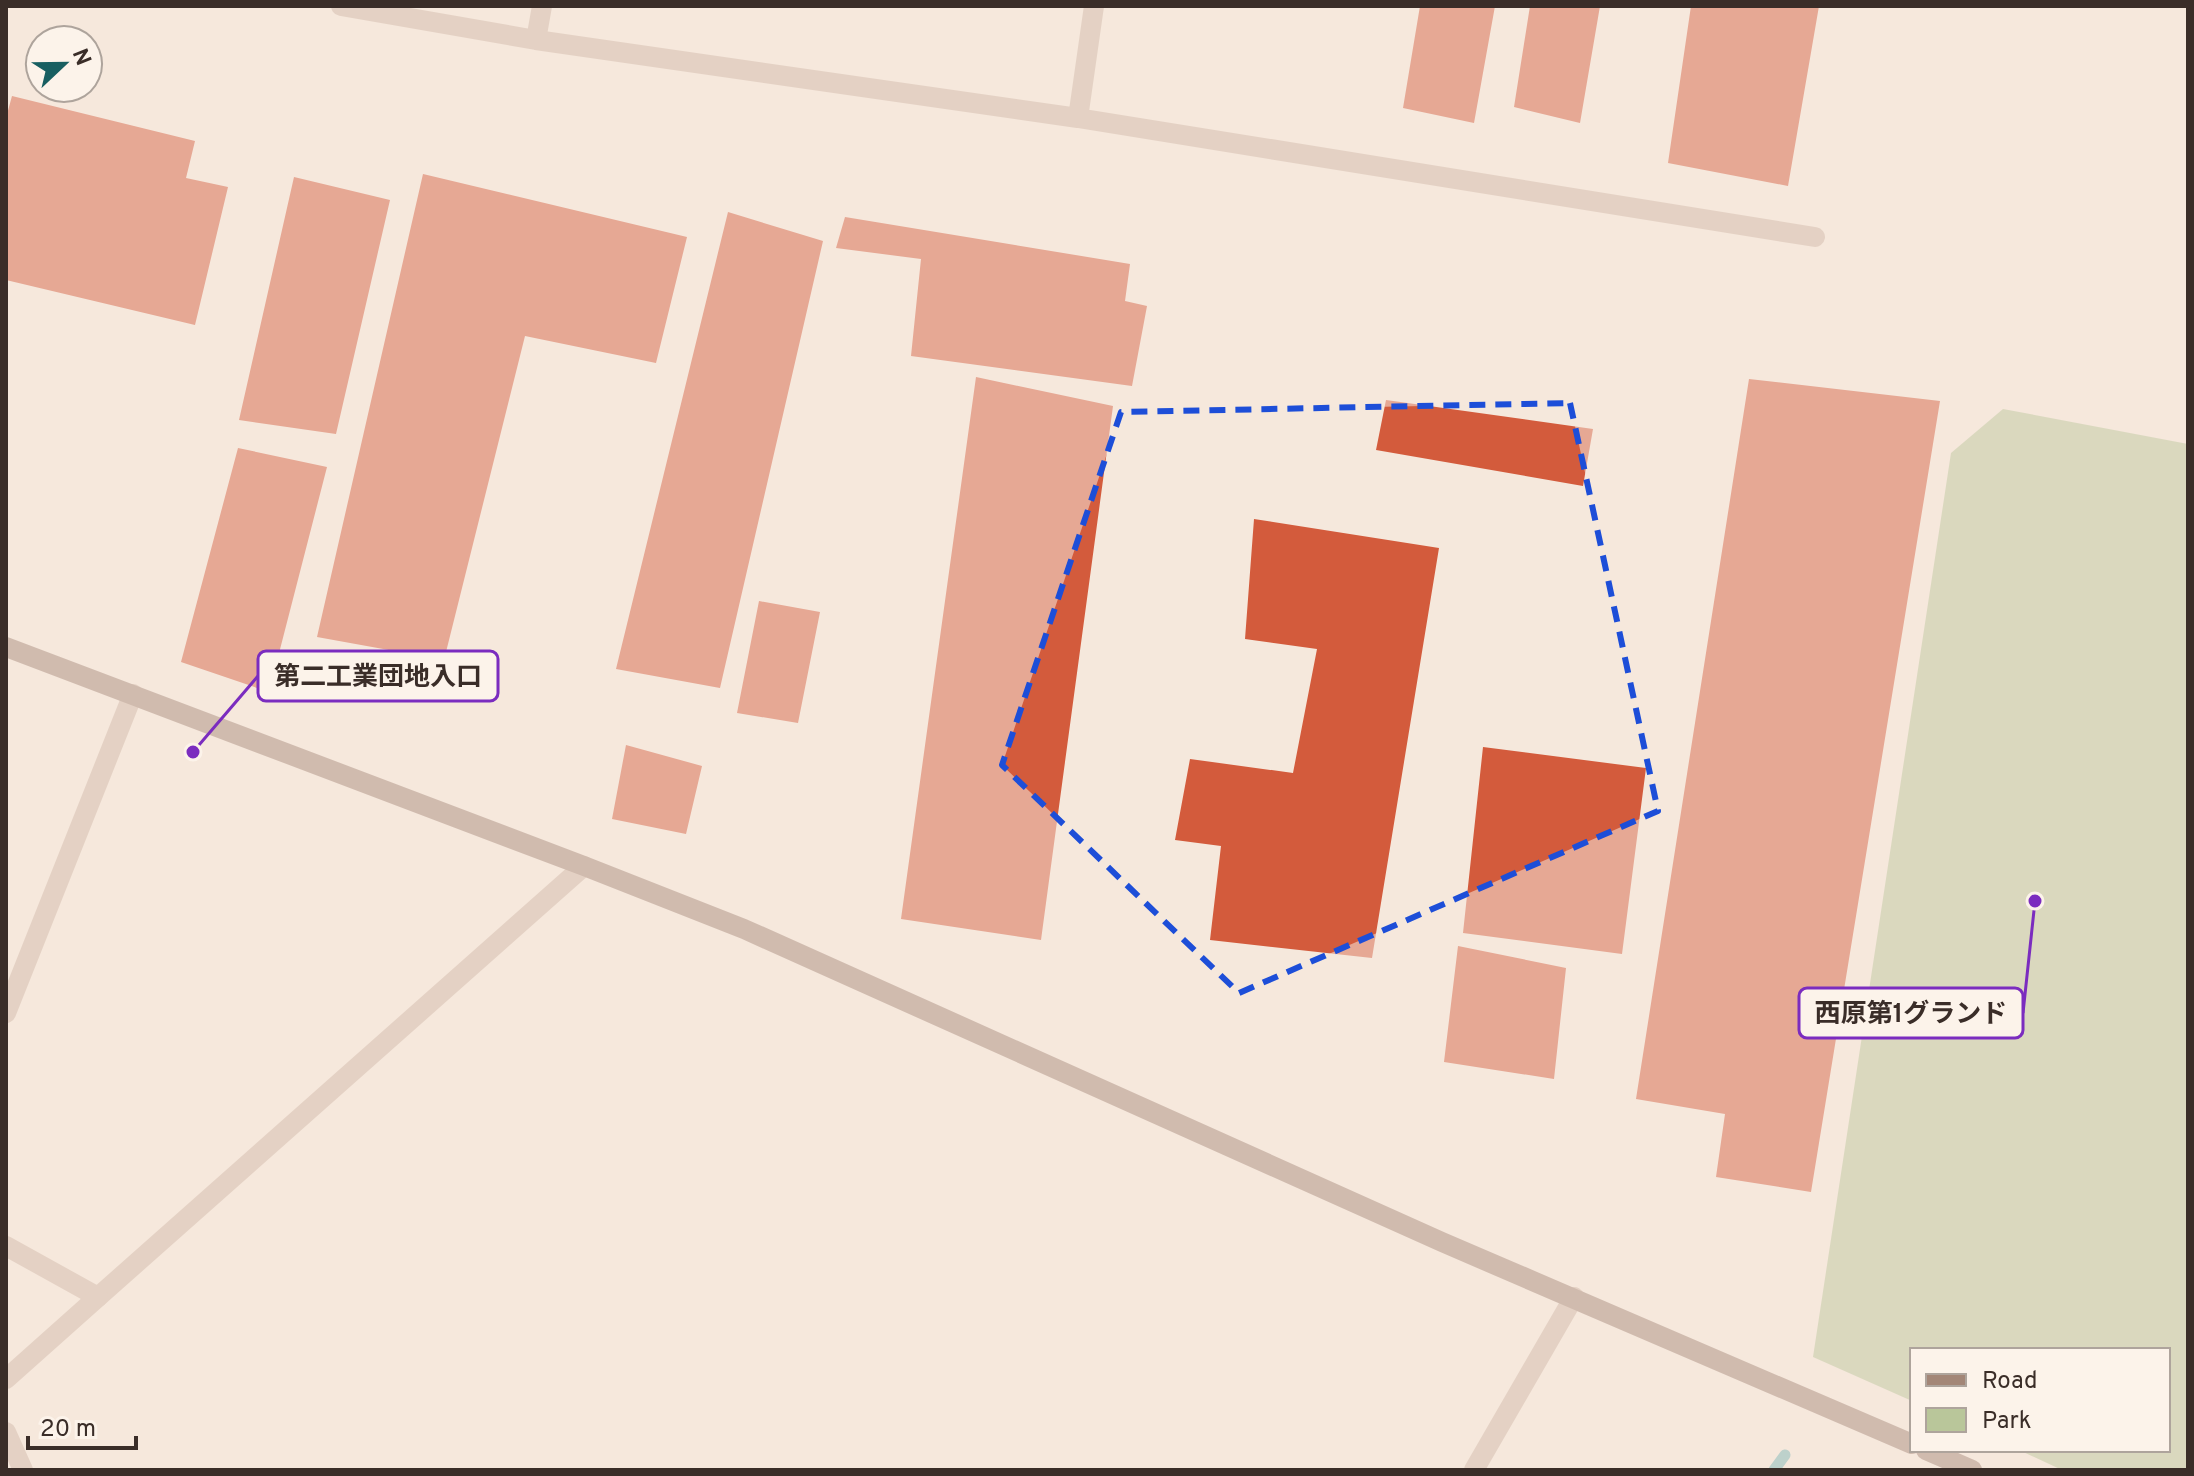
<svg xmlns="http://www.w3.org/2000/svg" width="2194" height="1476" viewBox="0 0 2194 1476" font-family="Overpass,'Noto Sans JP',sans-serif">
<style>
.green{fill:#b9c69a}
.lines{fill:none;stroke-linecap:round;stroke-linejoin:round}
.stream{stroke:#78b5b5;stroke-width:11}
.building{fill:#d35b3c}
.lane{stroke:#cfb7a6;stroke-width:20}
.street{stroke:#cfb7a6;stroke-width:20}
.secondary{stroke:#a38677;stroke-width:20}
.marked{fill:none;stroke:#1d4ed8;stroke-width:6;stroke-dasharray:16 10;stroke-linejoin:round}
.leader{fill:none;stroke:#7b2cbf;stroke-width:3}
.callout-dot{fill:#7b2cbf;stroke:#fcf3ea;stroke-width:3}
.callout{fill:#fcf3ea;stroke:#7b2cbf;stroke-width:3}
.callout-label{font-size:26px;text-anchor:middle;font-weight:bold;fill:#3a2d28}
</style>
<rect width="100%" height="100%" fill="#f5e8dc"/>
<path class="green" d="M2003,409L2188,444V1470H2062L2019,1450H2168V1350H1912V1401L1813,1357L1951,453Z"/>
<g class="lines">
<path class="stream" d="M1774,1470L1785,1455"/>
</g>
<path class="building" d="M1420,6H1495L1474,123L1403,108Z
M1530,6H1600L1580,123L1514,107Z
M1691,6H1819L1788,186L1668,163Z
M12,96L195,141L186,178L228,187L195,325L6,280V118Z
M423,174L687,237L656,363L525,336L444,660L317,637Z
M294,177L390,200L336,434L239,420Z
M728,212L823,241L720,688L616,669Z
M845,217L1130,264L1125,301L1147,306L1132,386L911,356L921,259L836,248Z
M976,377L1113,406L1041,940L901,919Z
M1749,379L1940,401L1811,1192L1716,1177L1725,1114L1636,1099Z
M1386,400L1593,429L1583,486L1376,450Z
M238,448L327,467L269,692L181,662Z
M1254,519L1439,548L1372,958L1210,940L1221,846L1175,840L1190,759L1293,773L1317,649L1245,639Z
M759,601L820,612L798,723L737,713Z
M626,745L702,766L686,834L612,819Z
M1483,747L1646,768L1622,954L1463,933Z
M1458,946L1566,968L1554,1079L1444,1062Z"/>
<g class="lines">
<path class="lane" d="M341,6L536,40L542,6
M1094,6L1078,118L1815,237
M536,40L1078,118
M6,1013L133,694
M6,1246L98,1297L584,866"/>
<path class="street" d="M6,1379L98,1297
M6,1432L23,1470
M1474,1470L1574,1297"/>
<path class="secondary" d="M6,647L584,866L744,929L1442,1242L1912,1444
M1926,1450L1972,1470"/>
</g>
<path d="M0 0H2194V1476H0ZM1570,403L1658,811L1239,993L1002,765L1121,412Z" fill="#f5e8dc" fill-opacity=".55" fill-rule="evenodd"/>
<path class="marked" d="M1570,403L1658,811L1239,993L1002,765L1121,412Z"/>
<path class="leader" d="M193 752L258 676M2035 901L2023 1013"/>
<g class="callout-dot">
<circle cx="193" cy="752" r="8"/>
<circle cx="2035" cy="901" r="8"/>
</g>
<g class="callout">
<rect x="258" y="651" width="240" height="50" rx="8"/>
<rect x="1799" y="988" width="224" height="50" rx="8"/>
</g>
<g class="callout-label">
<text x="378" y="685">第二工業団地入口</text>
<text x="1911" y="1022">西原第1グランド</text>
</g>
<rect width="2194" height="1476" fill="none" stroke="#3a2d28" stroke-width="16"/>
<rect x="1910" y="1348" width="260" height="104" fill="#fcf3ea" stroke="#aea49c" stroke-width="2"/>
<rect x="1926" y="1374" width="40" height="12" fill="#a38677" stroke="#aea49c" stroke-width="2"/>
<text x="1982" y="1388" font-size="24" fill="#3a2d28">Road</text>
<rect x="1926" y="1408" width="40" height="24" fill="#b9c69a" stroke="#aea49c" stroke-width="2"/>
<text x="1982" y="1428" font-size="24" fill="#3a2d28">Park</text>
<g transform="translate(64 64) rotate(68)"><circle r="38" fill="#fcf3ea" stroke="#aea49c" stroke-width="2"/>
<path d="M0-6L14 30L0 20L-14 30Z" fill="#185f61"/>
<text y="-12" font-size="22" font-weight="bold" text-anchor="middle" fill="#3a2d28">N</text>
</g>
<path d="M28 1436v12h108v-12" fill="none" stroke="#3a2d28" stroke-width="4"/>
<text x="40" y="1436" font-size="24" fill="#3a2d28" stroke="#fcf3ea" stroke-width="6" paint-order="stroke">20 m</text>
</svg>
